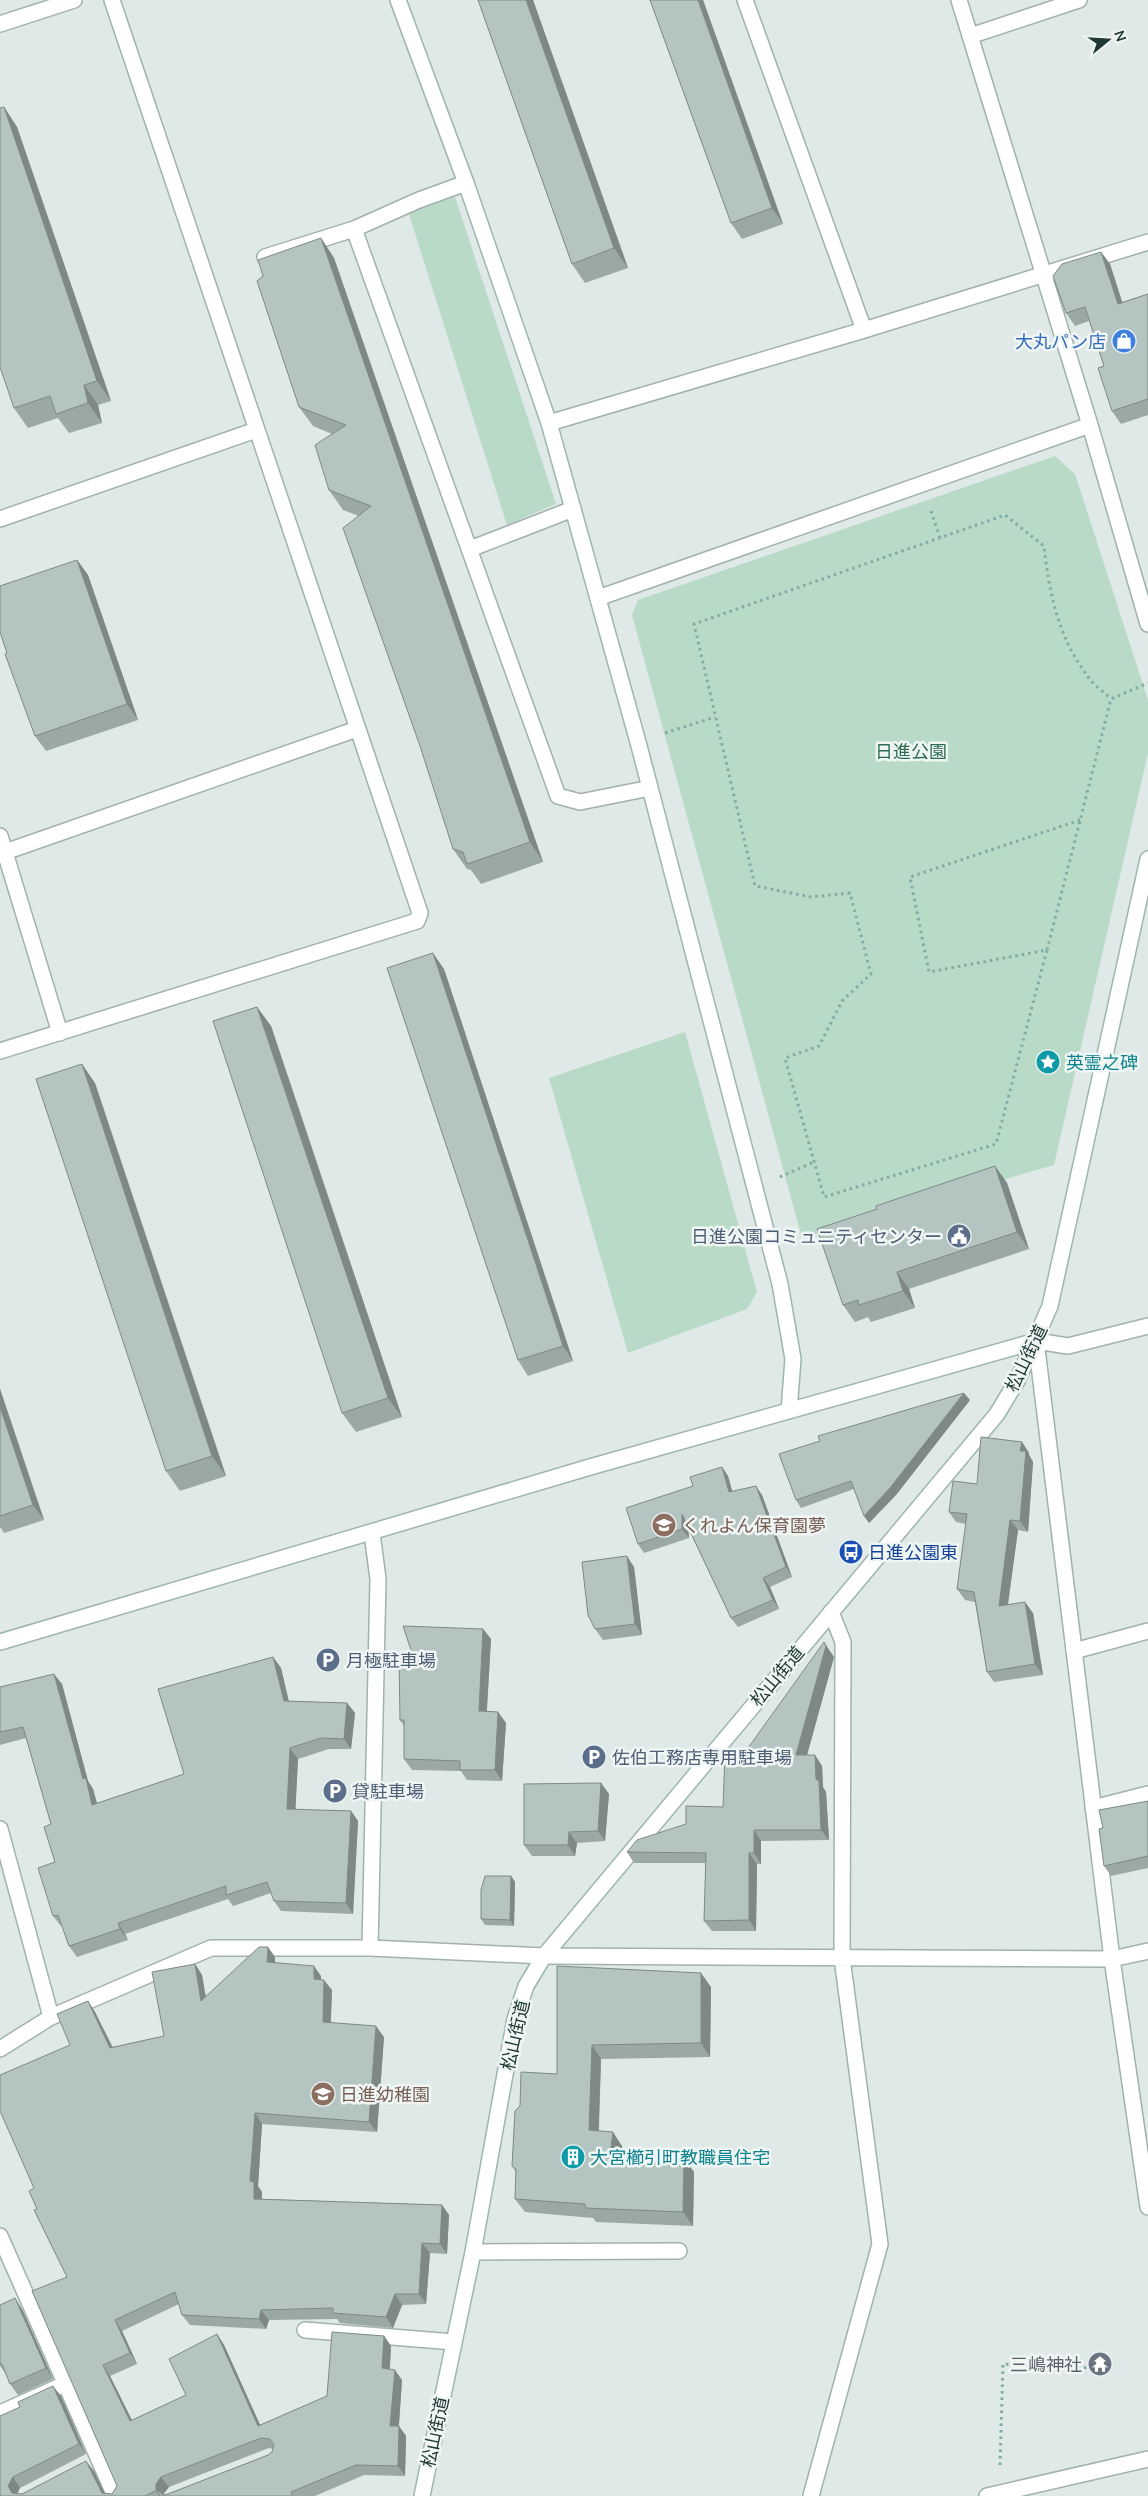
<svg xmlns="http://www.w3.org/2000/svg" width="1148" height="2496" viewBox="0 0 1148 2496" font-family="Mulish,'Noto Sans JP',sans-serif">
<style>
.green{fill:#b8dac7}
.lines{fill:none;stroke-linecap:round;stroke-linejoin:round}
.lane-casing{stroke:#a2b1ae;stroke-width:18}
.street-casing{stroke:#a2b1ae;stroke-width:18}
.secondary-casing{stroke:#9eb5b0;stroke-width:18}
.path{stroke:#80aca6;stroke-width:3;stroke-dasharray:2.5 4;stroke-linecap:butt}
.lane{stroke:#fff;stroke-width:15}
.street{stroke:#fff;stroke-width:15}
.secondary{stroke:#fff;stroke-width:15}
.wall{fill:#9ba9a5;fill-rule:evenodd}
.shaded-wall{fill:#7e8986}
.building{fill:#b4c4c0;stroke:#7e8986;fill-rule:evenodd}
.labels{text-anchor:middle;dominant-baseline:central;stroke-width:5;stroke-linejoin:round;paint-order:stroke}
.shop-label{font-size:18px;fill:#366cbe;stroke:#eff6f4;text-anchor:end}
.park-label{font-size:18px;fill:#2c6e51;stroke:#eff6f4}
.culture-label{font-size:18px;fill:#0d838f;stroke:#eff6f4;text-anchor:start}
.service-label{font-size:18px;fill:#4e5e75;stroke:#eff6f4;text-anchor:start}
.street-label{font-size:18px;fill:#203936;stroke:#eff6f4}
.education-label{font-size:18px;fill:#785e54;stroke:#eff6f4;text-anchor:start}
.transit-label{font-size:18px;fill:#164399;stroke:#eff6f4;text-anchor:start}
.worship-label{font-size:18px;fill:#5b616d;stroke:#eff6f4;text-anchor:end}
</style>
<rect width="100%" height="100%" fill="#dfe9e7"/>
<path class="green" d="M454,194L556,504L507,525L408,211Z
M1055,456L1075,474L1148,700V753L1054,1165L802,1238L632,615L638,600Z
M685,1032L757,1292L747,1309L628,1353L549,1078Z"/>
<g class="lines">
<defs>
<path id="lane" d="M0,24L74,0
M970,36L1079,0
M354,229L558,796L580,802L650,788
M265,257L354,229L419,200L466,183
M0,519L256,430
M470,549L573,509
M0,836L60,1033
M5,852L357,729
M0,1051L417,921L420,913L112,0
M1074,1651L1148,1631
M1093,1808L1148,1794
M473,2252L679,2251
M305,2330L454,2342
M0,2413L65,2384"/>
<path id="street" d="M745,0L864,330
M959,0L1090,425L1148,624
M549,423L864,330L1148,242
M598,598L1090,425
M1148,1326L1068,1346L1036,1341L1112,1959L1148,2207
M0,1829L51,2017
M370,1948L378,1579L372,1533
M0,2049L51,2017L211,1948H370L544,1956L1112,1959L1148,1951
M0,2236L115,2496
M811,2496L880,2244L842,1958L843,1642L831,1612
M987,2496L1148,2459"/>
<path id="secondary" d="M398,0L466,183L549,423L638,742L780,1284L793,1359L789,1411
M0,1642L590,1467L1036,1341
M422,2496L473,2252L515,2019L526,1986L544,1956L997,1414L1018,1379L1050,1306L1148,859"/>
</defs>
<use href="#lane" class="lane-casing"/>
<use href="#street" class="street-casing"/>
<use href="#secondary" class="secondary-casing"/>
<path class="path" d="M931,511L940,538
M665,733L715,717
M1080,820L910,877L929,972L1047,950L996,1144L824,1197L785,1058L819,1046L842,1001L871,974L850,893L811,897L755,886L694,624L1005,515L1044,546C1049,592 1058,636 1086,674C1092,684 1103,691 1111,699
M1047,950L1111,699L1148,683
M780,1177L814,1162
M1000,2465L1003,2364L1093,2368"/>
<use href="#lane" class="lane"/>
<use href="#street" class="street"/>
<use href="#secondary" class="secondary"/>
</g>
<path class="wall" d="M478,0H533L628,268L585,283L572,264Z
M650,0H703L783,224L742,239L731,223Z
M4,107L17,127L111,401L98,405L102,423L69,433L58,418L28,428L14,408Z
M321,238L334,258L543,862L481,884L471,870L467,869L453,849L359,516L343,510L329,490L332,434L313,426L299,407Z
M1101,252L1110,264L1122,302L1148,294V415L1121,424L1112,411L1104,366L1089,321L1075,326L1066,313Z
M77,560L88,575L138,720L46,751L35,736Z
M444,969L573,1361L528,1376L518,1360Z
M257,1007L271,1026L402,1417L356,1432L342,1413Z
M95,1083L226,1476L180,1491L166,1471Z
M995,1166L1007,1183L1029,1249L909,1289L915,1308L871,1322L868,1317L855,1322L843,1305L877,1209Z
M0,1389L44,1520L4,1533L0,1527Z
M970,1400L896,1495L869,1523L854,1489L801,1508L796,1500Z
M1022,1442L1029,1453V1455L1033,1462L1028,1532L1018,1530L1008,1605L1033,1613L1043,1675L994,1682L987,1672L975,1602L965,1600L957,1589L966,1524L956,1522L949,1512L977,1484Z
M722,1467L728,1476L732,1491L762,1495L792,1577L770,1587L779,1609L738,1627L731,1618L688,1528L689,1538L644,1553L638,1544L693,1486Z
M634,1567L642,1635L603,1640L595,1629Z
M483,1629L491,1639L487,1711L498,1712L506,1723L502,1781L467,1780L461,1771L412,1770L404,1759V1726L400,1720L414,1659Z
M273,1657L281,1668L289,1701L347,1703L355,1713L351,1749H329L298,1759L295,1810L351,1811L358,1821L353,1914L281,1911L274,1901L271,1893L233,1906L228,1899L125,1934L128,1940L77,1957L69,1946L62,1926H61L53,1916L55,1862L51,1824L26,1738L0,1745V1687L62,1684L88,1781L93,1789L97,1803L184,1774Z
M834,1657L807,1755H815L822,1766L823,1787L826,1792L829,1840L761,1841V1864H757L756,1931H712L704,1921L706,1863H634L627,1852L723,1807L743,1755Z
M601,1783L609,1794L605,1841L577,1843L575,1856H532L524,1845Z
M1148,1801V1868L1111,1876L1104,1866L1103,1828Z
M511,1876L515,1882L514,1926L485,1925L481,1919Z
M275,1957V1962L321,1976V1980L332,1990L331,2023L384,2037L377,2132L262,2124L258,2186L262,2192V2199L442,2205L449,2215L447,2254L430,2253L426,2304L402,2305L393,2328L340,2323L337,2319L269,2320L266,2329L190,2325L182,2315L179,2304L122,2331L137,2364L110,2376L132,2420L186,2395L217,2334L224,2345L260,2425L327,2396L384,2336L391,2346L390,2369L402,2380L399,2426L406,2436L405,2476L364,2475L315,2496H0L61,2396L86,2454L20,2488L17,2493L22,2494L94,2471L104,2493L112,2494L117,2486L67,2277L37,2209L34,2188L70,2045L88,2001L95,2012L112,2047L164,2036L195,1964L202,1975L206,1997ZM269,2448L273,2449L272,2452L268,2455L168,2494L163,2495L169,2487Z
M557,1966L711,1987L710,2057L601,2059L599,2131L622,2146V2149L676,2152L680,2158L694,2172L693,2226L596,2222L593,2218L525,2212L515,2199L516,2172L512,2166L557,2074Z
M0,2305L22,2309L53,2379L18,2395L10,2384L6,2374L0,2366Z"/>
<path class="shaded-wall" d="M526,0H533L628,268L614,248Z
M698,0H703L783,224L772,208Z
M4,107L17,127L111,401L97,381Z
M321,238L334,258L543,862L530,842Z
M1101,252L1110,264L1127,317L1118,304Z
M84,385L98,405L102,423L88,403Z
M77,560L88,575L138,720L127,704Z
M433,953L444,969L573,1361L563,1346Z
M257,1007L271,1026L402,1417L388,1398Z
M82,1064L95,1083L226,1476L212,1456Z
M995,1166L1007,1183L1029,1249L1017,1232Z
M897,1272L909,1289L915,1308L903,1291Z
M0,1389L44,1520L33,1505L0,1407Z
M964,1393L970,1400L896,1495L869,1523L864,1516Z
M1022,1442L1029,1453V1455L1033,1462L1028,1532L1020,1521V1451Z
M722,1467L728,1476L735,1501L729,1492Z
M756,1486L762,1495L792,1577L786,1567Z
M682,1514L688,1523L689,1538L682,1529Z
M1010,1520L1018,1530L1006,1617L999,1606Z
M627,1556L634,1567L642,1635L635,1624Z
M763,1578L770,1587L779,1609L773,1600Z
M1025,1602L1033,1613L1043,1675L1035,1664Z
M483,1629L491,1639L486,1722L479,1711Z
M824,1642L834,1657L804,1766L796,1755Z
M273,1657L281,1668L291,1712L284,1701Z
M54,1674L62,1684L88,1781L93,1789L100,1815L92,1805L83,1779Z
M347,1703L355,1713L351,1749L344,1739Z
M498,1712L506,1723L502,1781L495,1770Z
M290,1748L298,1759L295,1820L287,1809Z
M815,1755L822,1766L823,1787L826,1792L829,1840L821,1830L816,1779Z
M601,1783L609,1794L605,1841L598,1831Z
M351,1811L358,1821L353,1914L346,1903Z
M754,1830L761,1841V1864L754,1853Z
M569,1832L577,1843L575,1856L568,1845Z
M749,1853L757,1864L756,1931L749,1920Z
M511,1876L515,1882L514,1926L510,1920Z
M118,1923L125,1934L128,1940L120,1929Z
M268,1947L275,1957V1972L267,1962Z
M195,1964L202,1975L208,2012L201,2001Z
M314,1966L321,1976V1989L314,1979Z
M701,1973L711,1987L710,2057L701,2043Z
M324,1980L332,1990L330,2033L323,2022Z
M88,2001L95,2012L118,2058L110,2048Z
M376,2026L384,2037L377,2132L369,2122Z
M592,2045L601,2059L598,2144L589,2130Z
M255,2113L262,2124L258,2186L262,2192L261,2210L254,2199L250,2181Z
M613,2132L622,2146L621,2162L611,2148Z
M676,2152L684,2163V2158L694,2172L693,2226L683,2212L678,2158Z
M442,2205L449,2215L447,2254L440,2244Z
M422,2243L430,2253L426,2304L419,2294Z
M395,2294L402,2305L393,2328L386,2317Z
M15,2298L22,2309L53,2379L46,2368Z
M261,2310L269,2320L266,2329L259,2319Z
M115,2320L122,2331L137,2364L130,2353Z
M217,2334L224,2345L265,2436L258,2426Z
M384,2336L391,2346L389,2379L382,2368Z
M103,2365L110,2376L137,2431L130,2421Z
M395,2370L402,2380L398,2436L390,2426Z
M53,2386L61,2396L86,2454L79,2444Z
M399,2426L406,2436L405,2476L398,2466Z
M86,2461L94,2471L106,2496L102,2493Z
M13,2477L20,2488L16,2496H14L8,2486Z
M161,2477L169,2487L163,2494V2496L156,2489V2484Z"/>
<path class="building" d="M478,0H526L614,248L572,264Z
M650,0H698L772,208L731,223Z
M4,107L97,381L84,385L88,403L56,414L50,396L14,408L0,367V108Z
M321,238L530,842L467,864L463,852L453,849L420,746L343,528L371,506L329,490L315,445L346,425L299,407L257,281L263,276L258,260Z
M1101,252L1118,304L1148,294V399L1112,411L1098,368L1104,366L1085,307L1066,313L1053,276L1062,264Z
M77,560L127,704L35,736L5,654L7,653L0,632V586Z
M433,953L563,1346L518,1360L387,968Z
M257,1007L388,1398L342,1413L213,1021Z
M82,1064L212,1456L166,1471L36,1079Z
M995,1166L1017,1232L897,1272L903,1291L859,1305L858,1300L843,1305L817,1229L877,1209L876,1206Z
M964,1393L890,1488L864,1516L851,1481L796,1500L779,1454L820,1441L818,1436Z
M0,1407L33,1505L0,1516Z
M981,1437L1022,1442L1020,1451H1026L1020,1521L1010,1520L999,1606L1025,1602L1035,1664L987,1672L974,1592L957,1589L967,1514L949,1512L953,1481L977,1484Z
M722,1467L729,1492L756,1486L786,1567L763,1578L773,1600L731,1618L682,1514V1529L638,1544L626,1508L693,1486L690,1477Z
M627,1556L635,1624L595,1629L588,1615L582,1562Z
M403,1626L483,1629L479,1711L498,1712L495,1770H460V1761L404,1759V1720H400L399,1658L414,1659Z
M824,1642L826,1646L796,1755H815L816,1779L819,1781L821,1830H754V1853H749V1920L704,1921L706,1853L627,1852L637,1840L686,1824V1806L723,1807L725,1754L743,1755Z
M273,1657L284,1701L347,1703L344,1739L321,1738L290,1748L287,1809L351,1811L346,1903L274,1901L267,1882L226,1895V1886L118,1923L120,1929L69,1946L58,1915L53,1916L38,1868L55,1862L44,1827L51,1824L23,1727L0,1732V1687L54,1674L83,1779L86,1778L92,1805L184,1774L158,1689Z
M601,1783L598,1831L569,1832L568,1845H524V1784Z
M1148,1801V1856L1104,1866L1099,1829L1103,1828L1099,1810Z
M485,1876H511L510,1920L481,1919V1890Z
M259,1947H268L267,1962L314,1966V1979L324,1980L323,2022L376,2026L369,2122L255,2113L250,2181L254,2182V2199L442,2205L440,2244L422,2243L419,2294H395L386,2317L333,2313V2308L261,2310L259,2319L182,2315L175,2292L115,2320L130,2353L103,2365L130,2421L186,2395L169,2359L217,2334L258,2426L327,2396L332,2332L384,2336L382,2368L395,2370L390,2426H399L398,2466L356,2465L291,2492L293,2496H160L157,2490L145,2496H0V2416L20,2407L18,2402L53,2386L79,2444L13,2477L8,2486L12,2493L22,2494L86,2461L102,2493L112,2494L117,2486L32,2291L67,2277L34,2210L37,2209L29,2191L34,2188L0,2111V2075L70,2045L57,2014L88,2001L110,2048L164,2036L152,1972L195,1964L201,2001ZM261,2438L270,2439L274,2444L272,2452L268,2455L168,2494L163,2495L156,2489V2484L161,2477Z
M557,1966L701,1973V2043L592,2045L589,2130L613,2132L611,2148L676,2152L678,2158H684L683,2212L586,2208L585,2204L515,2199L516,2169L512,2166L515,2111L520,2106L521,2072L557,2074Z
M15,2298L46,2368L10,2384L2,2364L0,2363V2305Z"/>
<defs>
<symbol id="shop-disc" viewBox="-11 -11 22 22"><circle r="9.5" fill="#3f7fe0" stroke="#eff6f4"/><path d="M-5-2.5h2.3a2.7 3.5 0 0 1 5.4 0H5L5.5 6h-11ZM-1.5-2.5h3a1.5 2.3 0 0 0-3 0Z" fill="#fff"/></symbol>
<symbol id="sight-disc" viewBox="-11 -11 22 22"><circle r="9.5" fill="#0f9aa8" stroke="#eff6f4"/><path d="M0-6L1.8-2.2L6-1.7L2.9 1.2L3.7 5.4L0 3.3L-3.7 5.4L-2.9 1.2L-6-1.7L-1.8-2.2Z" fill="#fff"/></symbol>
<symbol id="civic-disc" viewBox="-11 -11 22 22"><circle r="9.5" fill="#5c6f8a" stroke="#eff6f4"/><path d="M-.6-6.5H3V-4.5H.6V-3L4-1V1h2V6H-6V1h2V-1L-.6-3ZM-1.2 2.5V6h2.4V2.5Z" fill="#fff"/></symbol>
<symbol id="school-disc" viewBox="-11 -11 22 22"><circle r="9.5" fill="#8d6e63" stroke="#eff6f4"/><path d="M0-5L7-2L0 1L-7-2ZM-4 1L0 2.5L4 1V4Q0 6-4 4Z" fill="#fff"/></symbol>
<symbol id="bus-disc" viewBox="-11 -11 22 22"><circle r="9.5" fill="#1a4fb4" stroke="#eff6f4"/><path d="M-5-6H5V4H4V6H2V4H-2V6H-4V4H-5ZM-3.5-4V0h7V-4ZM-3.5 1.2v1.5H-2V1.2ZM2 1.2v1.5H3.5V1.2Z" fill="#fff"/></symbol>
<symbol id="parking-disc" viewBox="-11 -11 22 22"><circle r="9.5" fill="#5c6f8a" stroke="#eff6f4"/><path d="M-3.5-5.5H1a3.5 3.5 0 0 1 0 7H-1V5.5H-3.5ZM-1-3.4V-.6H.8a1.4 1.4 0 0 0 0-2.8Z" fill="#fff"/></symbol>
<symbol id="building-disc" viewBox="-11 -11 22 22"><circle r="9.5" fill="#0f9aa8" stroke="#eff6f4"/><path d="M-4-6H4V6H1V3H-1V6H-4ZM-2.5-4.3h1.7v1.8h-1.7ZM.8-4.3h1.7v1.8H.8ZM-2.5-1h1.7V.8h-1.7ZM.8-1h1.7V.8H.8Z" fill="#fff"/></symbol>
<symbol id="temple-disc" viewBox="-11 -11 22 22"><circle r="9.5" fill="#6b7280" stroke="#eff6f4"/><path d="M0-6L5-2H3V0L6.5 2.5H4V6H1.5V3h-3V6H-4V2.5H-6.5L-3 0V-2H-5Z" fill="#fff"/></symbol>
</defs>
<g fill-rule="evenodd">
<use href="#shop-disc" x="1110" y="327" width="28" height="28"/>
<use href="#sight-disc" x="1034" y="1048" width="28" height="28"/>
<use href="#civic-disc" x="945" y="1222" width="28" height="28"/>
<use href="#school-disc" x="650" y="1511" width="28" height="28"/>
<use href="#bus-disc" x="837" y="1538" width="28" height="28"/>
<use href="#parking-disc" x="314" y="1646" width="28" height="28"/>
<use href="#parking-disc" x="580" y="1743" width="28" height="28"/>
<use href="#parking-disc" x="321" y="1777" width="28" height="28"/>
<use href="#school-disc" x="309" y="2080" width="28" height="28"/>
<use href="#building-disc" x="559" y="2143" width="28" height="28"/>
<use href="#temple-disc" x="1086" y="2350" width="28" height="28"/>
</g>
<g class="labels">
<g class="shop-label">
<text x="1106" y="341">大丸パン店</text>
</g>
<g class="park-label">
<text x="911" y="751">日進公園</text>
</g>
<g class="culture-label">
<text x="1066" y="1062">英霊之碑</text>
<text x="590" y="2157">大宮櫛引町教職員住宅</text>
</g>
<g class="service-label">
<text x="942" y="1236" text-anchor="end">日進公園コミュニティセンター</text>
<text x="346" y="1660">月極駐車場</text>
<text x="612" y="1757">佐伯工務店専用駐車場</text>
<text x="352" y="1791">貸駐車場</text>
</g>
<g class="street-label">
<text transform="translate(1026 1358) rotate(-64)">松山街道</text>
<text transform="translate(777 1676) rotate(-50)">松山街道</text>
<text transform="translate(515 2035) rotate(-77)">松山街道</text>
<text transform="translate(435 2432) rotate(-78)">松山街道</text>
</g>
<g class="education-label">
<text x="682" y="1525">くれよん保育園夢</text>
<text x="340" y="2094">日進幼稚園</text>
</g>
<g class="transit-label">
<text x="868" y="1552">日進公園東</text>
</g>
<g class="worship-label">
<text x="1082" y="2364">三嶋神社</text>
</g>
</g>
<g transform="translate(1108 40) rotate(72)" stroke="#eff6f4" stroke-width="4" paint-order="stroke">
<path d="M0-4L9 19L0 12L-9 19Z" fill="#203936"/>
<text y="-8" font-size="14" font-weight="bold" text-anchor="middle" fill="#203936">N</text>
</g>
</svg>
